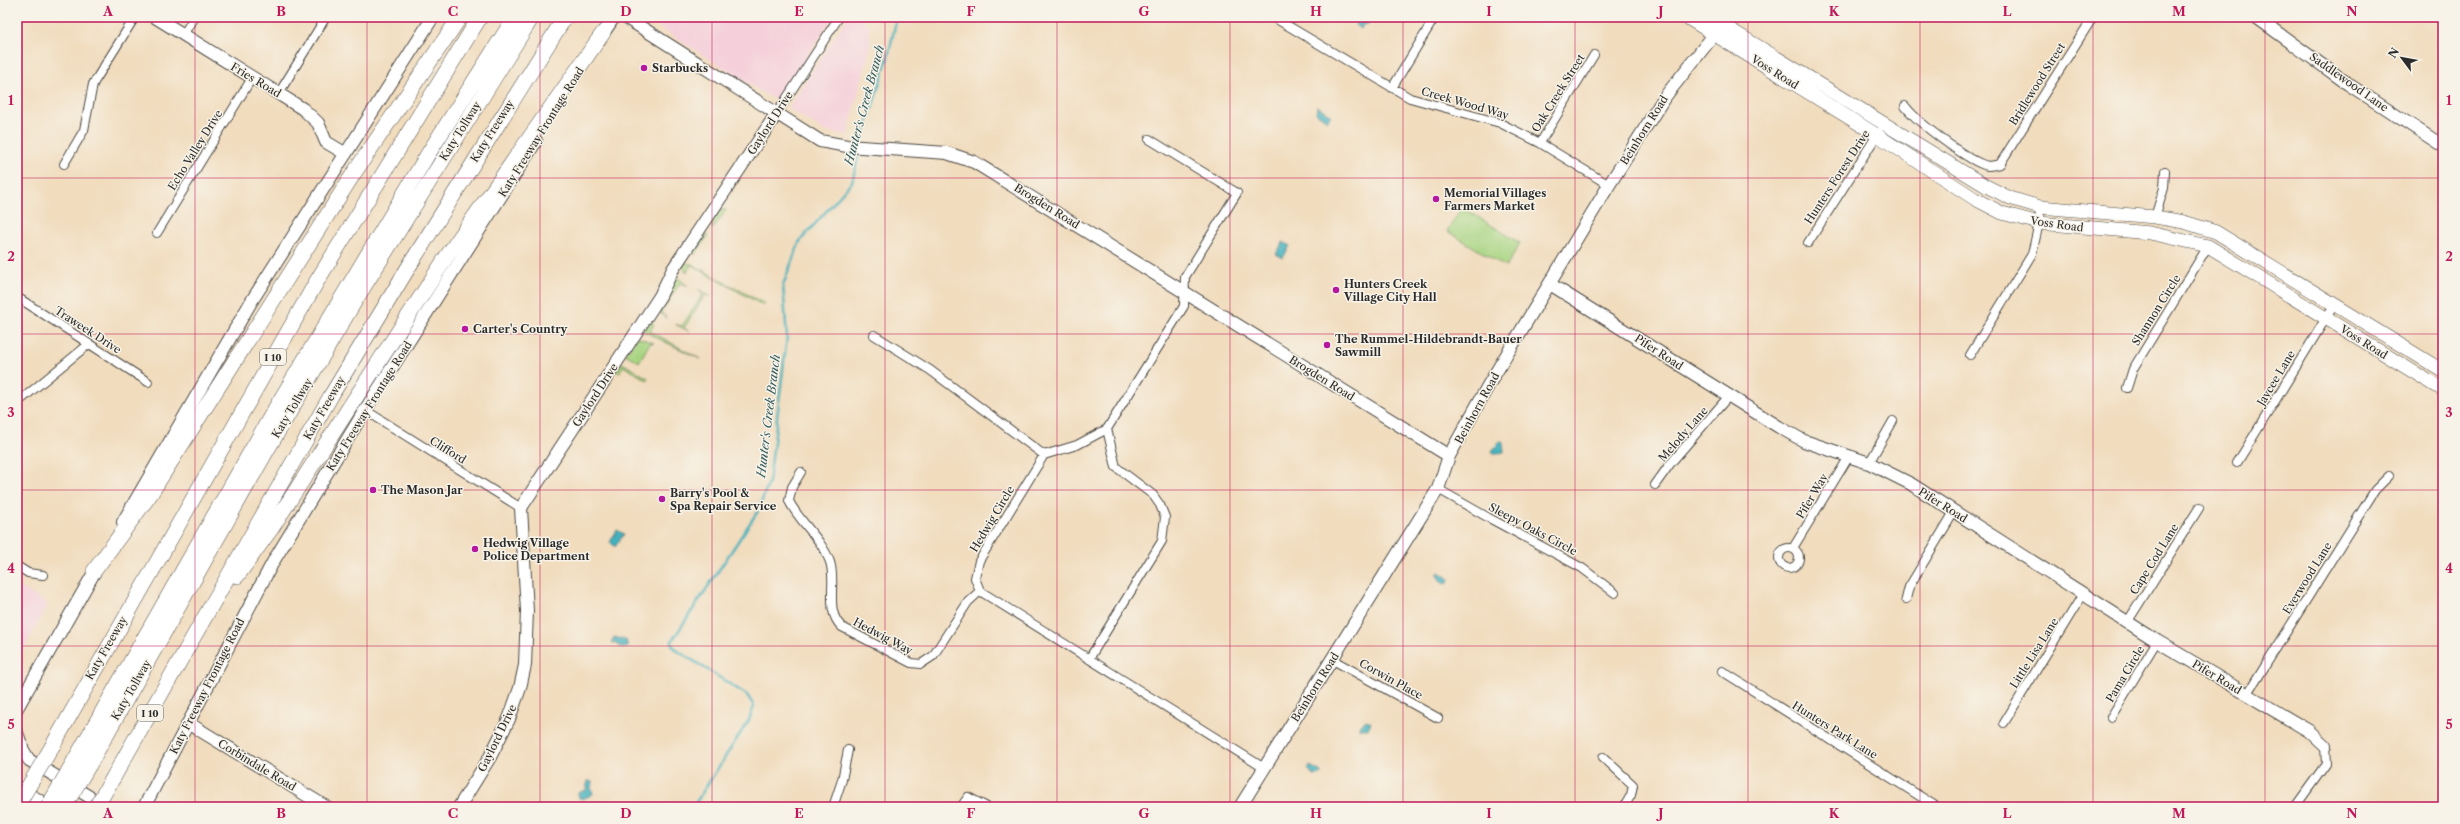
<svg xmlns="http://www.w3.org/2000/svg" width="2460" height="824" viewBox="0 0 2460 824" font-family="'Libre Caslon Text',serif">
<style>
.built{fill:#f5cfda}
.green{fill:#a7d481;stroke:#698056}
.water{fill:#42b1bd;stroke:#366e74}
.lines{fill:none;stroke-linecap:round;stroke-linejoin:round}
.stream{stroke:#42b1bd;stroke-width:2.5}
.street-casing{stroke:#494641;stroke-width:10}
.secondary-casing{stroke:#494641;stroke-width:14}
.primary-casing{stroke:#494641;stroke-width:14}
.highway-casing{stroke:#494641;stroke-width:16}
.street{stroke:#fff;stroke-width:8}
.secondary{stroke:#fff;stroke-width:12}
.primary{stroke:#fff;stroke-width:13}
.highway{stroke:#fff;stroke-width:15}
.highway-bridge-casing{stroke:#494641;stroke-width:16;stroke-linecap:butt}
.highway-bridge{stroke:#fff;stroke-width:15}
.grid{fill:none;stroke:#c2185b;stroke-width:1;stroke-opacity:0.55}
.poi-dot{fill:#b5179e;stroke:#f7f3e8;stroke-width:1.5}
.labels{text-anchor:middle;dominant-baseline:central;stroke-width:3;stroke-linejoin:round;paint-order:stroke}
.shield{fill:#f7f3e8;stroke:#686764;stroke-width:1}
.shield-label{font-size:10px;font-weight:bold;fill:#2b2b2b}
.poi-label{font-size:11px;font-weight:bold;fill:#2b2b2b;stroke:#f7f3e8;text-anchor:start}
.street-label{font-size:11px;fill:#2b2b2b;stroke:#f7f3e8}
.water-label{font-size:12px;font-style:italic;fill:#335a5e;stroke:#f7f3e8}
.neatline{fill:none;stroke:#c2185b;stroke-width:1.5}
.grid-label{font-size:13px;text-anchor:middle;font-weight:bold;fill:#c2185b}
</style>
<rect width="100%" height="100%" fill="#f7f3e8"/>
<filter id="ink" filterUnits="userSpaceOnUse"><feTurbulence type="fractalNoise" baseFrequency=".025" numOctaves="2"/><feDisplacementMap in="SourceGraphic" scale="8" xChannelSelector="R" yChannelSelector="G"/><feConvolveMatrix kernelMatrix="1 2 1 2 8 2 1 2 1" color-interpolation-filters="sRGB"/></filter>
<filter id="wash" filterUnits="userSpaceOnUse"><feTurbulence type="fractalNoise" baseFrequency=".012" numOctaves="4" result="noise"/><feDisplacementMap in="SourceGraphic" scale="16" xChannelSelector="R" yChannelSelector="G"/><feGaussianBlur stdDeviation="0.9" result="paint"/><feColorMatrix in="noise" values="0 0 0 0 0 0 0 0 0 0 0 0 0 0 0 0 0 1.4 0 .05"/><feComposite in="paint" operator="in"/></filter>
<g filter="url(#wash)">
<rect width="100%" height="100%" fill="#f1dcbd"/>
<path class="built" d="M643,17H833L783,94L777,99L768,96Z
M848,17H858L869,25L870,48L847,135L824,131L788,108Z
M17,585L48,604L17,662Z"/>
<path class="green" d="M1462,207L1520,243L1506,267L1447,231Z
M720,209L726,210L713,229L711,224Z
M705,235L708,236L695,255L693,251Z
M685,263L692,264L765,304L764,306L691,265L687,272L683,268Z
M678,278L688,286L680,283L661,313L667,318L656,310L673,280Z
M698,289L711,297L705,295L684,328L690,332L675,324L682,326L703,294Z
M649,321L654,324L650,331L700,359L645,332L643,330Z
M637,337L654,343H650L639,362L625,354Z
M622,363L648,378L647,380L623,366L619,373L616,371Z"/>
<path class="water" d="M1360,17L1370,20L1367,25L1364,23L1361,29L1355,25Z
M1317,106L1331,115L1327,121L1316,113Z
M1283,242L1290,246L1283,258L1276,254Z
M1500,441L1503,442L1504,452L1494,454L1492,451Z
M617,530L624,534L615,547L610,542Z
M1439,572L1449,579L1447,584L1442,583L1437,575Z
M614,637L626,640L628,647L623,648L612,642Z
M1366,720L1371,722L1368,729H1359V726Z
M1310,766L1321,772L1320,775L1314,776L1308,769Z
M588,780L593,783L591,787L593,794L583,799L579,798L578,793L586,790Z"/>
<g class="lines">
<path class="stream" d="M861,143L888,57L897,17
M693,807L749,720L754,706L747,695L678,651L672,645V641L758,511L769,482L787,337L783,285L800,241L852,182L860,150"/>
</g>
</g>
<g filter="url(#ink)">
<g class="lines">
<defs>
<path id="street" d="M1273,17L1410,98L1500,123L1540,143L1609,185
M183,35L194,17
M1392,88L1435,17
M279,93L326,17
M1905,106C1917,122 1969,162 1988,166C1993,166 1996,165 2000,164L2093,17
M777,113L839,17
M1540,143L1594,55
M64,164L84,130L93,84L135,17
M2155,217L2164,188L2165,171
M157,233L252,78
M1808,243L1879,132
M17,297L148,382
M874,335L930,370L1044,455
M1970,355L2032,254L2039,223L2040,207
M2127,388L2133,369L2208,246
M17,403L89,344
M365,410L521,508
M1107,429L1077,445L1044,455L979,561L975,578L980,591L1264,768
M1869,463L1893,421
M2237,463L2334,305
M801,472L792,487L789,501C800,523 822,539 830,562C837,583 824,611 842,627L911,663L921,664L933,656L968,602L980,591
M1655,485L1670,464L1728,397
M1438,489L1489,518L1582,568L1615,593
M1779 558a10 10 0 1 1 20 0a10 10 0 1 1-20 0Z
M1793,548L1850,455
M17,566L28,573L43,575
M1906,599L1909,587L1954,512
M2128,621L2199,508
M1089,659L1162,541L1165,517L1160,505L1153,495L1116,467L1107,429L1184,306L1185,277L1237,193L1149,139
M1333,660L1438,718
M1722,671L1937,807
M2247,695L2375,490L2389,476
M2111,717L2157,641
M2004,723L2083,594
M1603,757L1633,785L1631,795L1624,807
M833,807L842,780L848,750
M961,807L968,797L987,807
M2295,807L2326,764L2325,746"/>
<path id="secondary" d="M155,17L303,109L318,123L326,142L346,154
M625,17L820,141L847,146L947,153L974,162L1449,456
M2256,17L2348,84L2443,146
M598,41L614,17
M1550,284L1779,427L1804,441L1869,463L1911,484L2157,641L2309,731L2325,746
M123,522L251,302L433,17
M17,708L99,564
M188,723L326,807
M17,733L23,750L29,760L106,807
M17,787L50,807
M144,807L273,562L365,410L536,141
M459,807L490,757L509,719L520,688L525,665L527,611L521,508L660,296L673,269L777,113
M1240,807L1438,489L1449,456L1489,384L1609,185L1664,98L1728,17"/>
<path id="primary" d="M1686,17L1877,135L1975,199L2002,213L2039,223L2150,233L2208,246L2443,390
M1710,17L1986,186L2010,198L2040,207L2155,217L2184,222L2216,232L2443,371"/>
<path id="highway" d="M94,571L149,496L354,173L460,17
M237,576L273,526L447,256L603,33
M53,745L317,281L480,17
M76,758L275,409L428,154L515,17
M89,765L267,450L356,299L532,17
M113,778L332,394L411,263L565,17"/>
</defs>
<use href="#street" class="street-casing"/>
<use href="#secondary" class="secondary-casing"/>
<use href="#primary" class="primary-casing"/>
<use href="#highway" class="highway-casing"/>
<use href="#street" class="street"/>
<use href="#secondary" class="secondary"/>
<use href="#primary" class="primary"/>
<use href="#highway" class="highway"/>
<defs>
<path id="highway-bridge" d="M17,806L53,745
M48,807L76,758
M64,807L89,765
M96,807L113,778"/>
</defs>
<use href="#highway-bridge" class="highway-bridge-casing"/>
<use href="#highway-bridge" class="highway-bridge"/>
</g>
</g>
<path class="grid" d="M195,17V807M367,17V807M540,17V807M712,17V807M885,17V807M1057,17V807M1230,17V807M1403,17V807M1575,17V807M1748,17V807M1920,17V807M2093,17V807M2265,17V807M17,178H2443M17,334H2443M17,490H2443M17,646H2443"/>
<g class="poi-dot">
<circle cx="644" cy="68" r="4"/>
<circle cx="1436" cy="199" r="4"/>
<circle cx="1336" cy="290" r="4"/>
<circle cx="465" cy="329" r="4"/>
<circle cx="1327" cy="345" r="4"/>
<circle cx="373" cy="490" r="4"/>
<circle cx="662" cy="499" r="4"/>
<circle cx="475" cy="549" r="4"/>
</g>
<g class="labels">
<g class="shield">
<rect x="260" y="349" width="26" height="16" rx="3"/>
<rect x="137" y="705" width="26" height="16" rx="3"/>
</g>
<g class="shield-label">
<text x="273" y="357">I 10</text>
<text x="150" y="713">I 10</text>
</g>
<g class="poi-label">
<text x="652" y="68">Starbucks</text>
<text x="1444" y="193">Memorial Villages<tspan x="1444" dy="13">Farmers Market</tspan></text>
<text x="1344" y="284">Hunters Creek<tspan x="1344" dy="13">Village City Hall</tspan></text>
<text x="473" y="329">Carter's Country</text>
<text x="1335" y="339">The Rummel-Hildebrandt-Bauer<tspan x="1335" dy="13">Sawmill</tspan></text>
<text x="381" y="490">The Mason Jar</text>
<text x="670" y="493">Barry's Pool &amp;<tspan x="670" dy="13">Spa Repair Service</tspan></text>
<text x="483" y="543">Hedwig Village<tspan x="483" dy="13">Police Department</tspan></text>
</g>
<g class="street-label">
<text transform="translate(1775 72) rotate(32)">Voss Road</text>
<text transform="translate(256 80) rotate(31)">Fries Road</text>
<text transform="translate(2349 82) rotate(35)">Saddlewood Lane</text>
<text transform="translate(2037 84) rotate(-58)">Bridlewood Street</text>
<text transform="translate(1558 93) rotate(-58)">Oak Creek Street</text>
<text transform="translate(1465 103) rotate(16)">Creek Wood Way</text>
<text transform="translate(770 123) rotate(-57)">Gaylord Drive</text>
<text transform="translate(1644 130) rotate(-58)">Beinhorn Road</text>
<text transform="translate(460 131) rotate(-58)">Katy Tollway</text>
<text transform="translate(492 131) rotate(-58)">Katy Freeway</text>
<text transform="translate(541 132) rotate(-58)">Katy Freeway Frontage Road</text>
<text transform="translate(195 150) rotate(-58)">Echo Valley Drive</text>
<text transform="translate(1837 177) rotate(-57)">Hunters Forest Drive</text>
<text transform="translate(1047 206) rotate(32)">Brogden Road</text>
<text transform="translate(2057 224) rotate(8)">Voss Road</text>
<text transform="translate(2156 310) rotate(-58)">Shannon Circle</text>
<text transform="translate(88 330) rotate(33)">Traweek Drive</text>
<text transform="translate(2364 342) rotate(32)">Voss Road</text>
<text transform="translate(1659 352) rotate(33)">Pifer Road</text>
<text transform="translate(1322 378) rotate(32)">Brogden Road</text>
<text transform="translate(2276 378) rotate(-59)">Jaycee Lane</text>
<text transform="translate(595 395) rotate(-57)">Gaylord Drive</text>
<text transform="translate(369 406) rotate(-58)">Katy Freeway Frontage Road</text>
<text transform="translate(292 408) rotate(-59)">Katy Tollway</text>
<text transform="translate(324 408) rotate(-60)">Katy Freeway</text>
<text transform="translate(1477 408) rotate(-61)">Beinhorn Road</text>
<text transform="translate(1683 434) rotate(-49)">Melody Lane</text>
<text transform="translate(448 450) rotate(32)">Clifford</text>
<text transform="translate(1812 496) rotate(-59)">Pifer Way</text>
<text transform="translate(1943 505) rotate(32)">Pifer Road</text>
<text transform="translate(992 519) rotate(-59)">Hedwig Circle</text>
<text transform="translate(1533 529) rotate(28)">Sleepy Oaks Circle</text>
<text transform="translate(2154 559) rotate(-58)">Cape Cod Lane</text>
<text transform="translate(2307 578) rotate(-58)">Everwood Lane</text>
<text transform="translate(883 636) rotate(28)">Hedwig Way</text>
<text transform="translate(106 648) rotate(-60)">Katy Freeway</text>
<text transform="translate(2034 653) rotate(-58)">Little Lisa Lane</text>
<text transform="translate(2125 674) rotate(-59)">Pama Circle</text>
<text transform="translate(2217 677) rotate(31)">Pifer Road</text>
<text transform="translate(1391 679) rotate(29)">Corwin Place</text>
<text transform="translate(207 686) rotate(-63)">Katy Freeway Frontage Road</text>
<text transform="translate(1315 687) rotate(-58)">Beinhorn Road</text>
<text transform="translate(131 690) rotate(-60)">Katy Tollway</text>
<text transform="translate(1835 730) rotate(32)">Hunters Park Lane</text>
<text transform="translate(497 738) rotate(-64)">Gaylord Drive</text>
<text transform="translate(257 765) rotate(31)">Corbindale Road</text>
</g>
<g class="water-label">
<text transform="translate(864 105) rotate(-75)">Hunter's Creek Branch</text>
<text transform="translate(768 416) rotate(-83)">Hunter's Creek Branch</text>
</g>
</g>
<rect width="2460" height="824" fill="none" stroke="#f7f3e8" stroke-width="44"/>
<g transform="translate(2402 58) rotate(302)" stroke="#f7f3e8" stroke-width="3" paint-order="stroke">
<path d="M0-3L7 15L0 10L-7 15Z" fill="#2b2b2b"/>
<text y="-6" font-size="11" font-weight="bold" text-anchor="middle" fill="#2b2b2b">N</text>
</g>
<rect x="22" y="22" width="2416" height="780" class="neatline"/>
<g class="grid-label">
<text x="108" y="16">A</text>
<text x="281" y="16">B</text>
<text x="453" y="16">C</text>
<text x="626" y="16">D</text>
<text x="799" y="16">E</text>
<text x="971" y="16">F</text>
<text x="1144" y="16">G</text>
<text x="1316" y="16">H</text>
<text x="1489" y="16">I</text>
<text x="1661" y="16">J</text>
<text x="1834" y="16">K</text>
<text x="2007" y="16">L</text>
<text x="2179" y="16">M</text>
<text x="2352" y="16">N</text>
<text x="11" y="105">1</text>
<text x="2449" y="105">1</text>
<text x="11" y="261">2</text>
<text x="2449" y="261">2</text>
<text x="11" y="417">3</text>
<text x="2449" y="417">3</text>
<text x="11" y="573">4</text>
<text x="2449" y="573">4</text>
<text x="11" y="729">5</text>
<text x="2449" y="729">5</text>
<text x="108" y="818">A</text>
<text x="281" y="818">B</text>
<text x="453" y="818">C</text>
<text x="626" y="818">D</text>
<text x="799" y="818">E</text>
<text x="971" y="818">F</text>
<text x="1144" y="818">G</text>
<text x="1316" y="818">H</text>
<text x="1489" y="818">I</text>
<text x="1661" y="818">J</text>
<text x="1834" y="818">K</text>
<text x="2007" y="818">L</text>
<text x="2179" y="818">M</text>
<text x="2352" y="818">N</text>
</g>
</svg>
